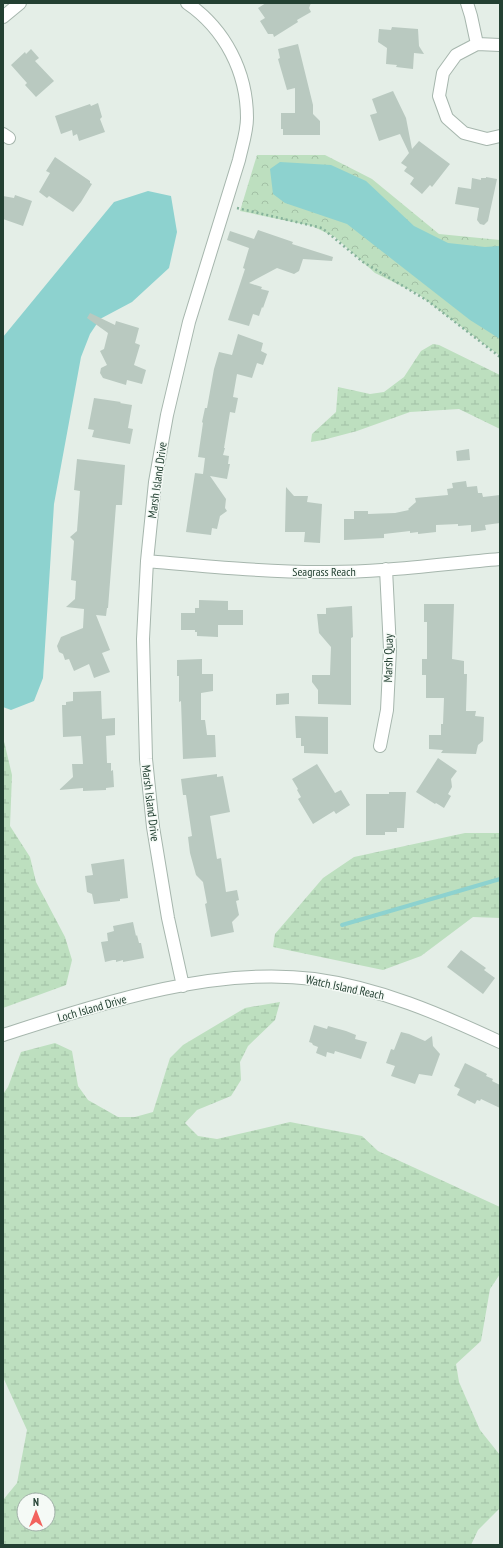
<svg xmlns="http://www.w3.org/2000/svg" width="503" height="1548" viewBox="0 0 503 1548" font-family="'PT Sans Narrow',sans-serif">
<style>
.forest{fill:url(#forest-crowns)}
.wetland{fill:url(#wetland-marsh);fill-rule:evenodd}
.water{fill:#8dd2cf}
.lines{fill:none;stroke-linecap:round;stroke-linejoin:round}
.stream{stroke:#8dd2cf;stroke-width:4}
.building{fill:#b9c9c0}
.minor-casing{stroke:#a6b6ad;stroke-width:14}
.path{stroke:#85b19a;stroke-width:2.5;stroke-dasharray:2 3;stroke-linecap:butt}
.minor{stroke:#fff;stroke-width:12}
.labels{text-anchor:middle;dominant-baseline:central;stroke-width:3;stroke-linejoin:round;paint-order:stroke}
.street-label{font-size:12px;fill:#234032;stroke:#f5faf6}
</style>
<defs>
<pattern id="forest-crowns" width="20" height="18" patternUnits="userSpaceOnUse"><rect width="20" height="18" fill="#bddfbf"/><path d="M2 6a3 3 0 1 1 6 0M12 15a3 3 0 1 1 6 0" fill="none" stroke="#a2c0a5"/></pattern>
<pattern id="wetland-marsh" width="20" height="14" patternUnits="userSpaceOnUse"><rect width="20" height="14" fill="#bddfbf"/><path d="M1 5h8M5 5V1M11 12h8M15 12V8" fill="none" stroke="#a2c0a5"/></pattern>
</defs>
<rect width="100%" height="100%" fill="#e4eee7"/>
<path class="forest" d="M257,155H325L372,179L439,234L500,240V356L418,294L375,273L335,237L312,226L240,211Z"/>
<path class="wetland" d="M433,344L439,345L500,375V429L459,409L410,412L357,431L323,440L311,442L312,434L336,412L338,387L370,394L384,392L404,377L421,351Z
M3,737L12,775L10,826L30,857L36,882L65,937L72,960L66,985L3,1008Z
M465,833H500V918L473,917L421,956L383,970L273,947L275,934L323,878L354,857Z
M280,1002L275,1020L248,1046L240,1062L241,1080L231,1096L197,1110L185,1123L198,1136L217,1139L290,1122L362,1136L378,1151L500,1207V1274L490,1289L481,1341L456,1364L459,1382L480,1430L500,1455V1508L478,1530L471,1545H3V1500L17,1483L27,1430L3,1377V1094L8,1087L21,1052L55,1043L72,1051L78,1086L88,1100L118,1117H135L153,1112L170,1058L183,1045L245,1008ZM24,1500H48V1524H24Z"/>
<path class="water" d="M280,162L331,165L366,181L414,226L448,243L485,247L500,246V339L470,320L347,224L285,203L273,194L270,169Z
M148,191L171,196L177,232L169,268L132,302L100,319L90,334L81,357L54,504L43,678L34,701L11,710L3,707V337L114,202Z"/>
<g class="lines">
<path class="stream" d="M342,925L500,879"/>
</g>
<path class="building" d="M266,3H311L309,8L311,12L297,20L298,22L274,37L273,34H268L260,21L265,18L258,8Z
M392,27L418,29L419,46L424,54L414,53L413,69L396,67L397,65L386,64L387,48L378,42L379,29L391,30Z
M298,44L313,105V114L320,121V135H283V129H281V113H295V88L287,90L278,59L280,58L278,49Z
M31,49L39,58L35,61L54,81L36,97L25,85L27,83L11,65L25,52L26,54Z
M393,91L406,118L412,149L419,141L450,164L432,187L430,185L422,194L410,184L414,178L404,171L407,167L401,163L409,153L400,134L379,141L370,115L377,113L372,99Z
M98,103L102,117L100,119L105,132L79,141L77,134L73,136L72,130L61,134L55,116L90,104L91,106Z
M55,157L90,181V183L92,184L81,202L73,212L49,196L47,198L39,192L50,173L46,171Z
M486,177L497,179L488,221L484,225L480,224L477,220L479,208L455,204L458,187L471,189L472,178L481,180V178H486Z
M15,195L32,201L23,226L3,219V196L14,198Z
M258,230L293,242L292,244L333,257L332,261L303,259L299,271L294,274L277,268L249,283L262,287L261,289L269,291L263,308L262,307L259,316L253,314L249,326L228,320L245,269L243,268L249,248L227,240L230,231L254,239Z
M90,313L115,325L116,321L139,328L135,343L140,345L134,365L146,370L142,384L127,380L126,385L103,378L100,373L101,368L107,365L100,351L104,349L108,333L87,318Z
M238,334L263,343L261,351L267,354L263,365L257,363L252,378L237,374L233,397L238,398L235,413L230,412L224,448H225L223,455L229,456L228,464H230L227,479L210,476L226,499L225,508L227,511L220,516L217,529L212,528L211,535L186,532L195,473L203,474L205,458L198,457L203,423L202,422L205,408H207L214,369L219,352L232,355Z
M94,398L121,402L120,403L132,405L128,428L133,429L130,444L92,437L94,430L88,429Z
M469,449L470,460L457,461L456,451Z
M77,459L125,465L122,505H116L108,608H107L106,616L96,615L110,650L102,653L110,672L94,678L89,664L74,671L69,659L65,660L63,654L59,652L57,646L61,637L83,628L84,609L66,607L75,599L76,581L71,580L74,541L70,537L77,531L80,491L74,490Z
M466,481L467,487L477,486L478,493H482L483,497L500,495V523L485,525L486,530L471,532V525L458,526V524L436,525V532L418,534V532L410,533V531L384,534V538L344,540V519H354V511H368V514L395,513L409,510L408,509L416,502L415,498L448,495L447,489L453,488L452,483Z
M286,487L294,496H308L307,502L322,504L320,543L304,542L305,532H285Z
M199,600L228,601V610H243V625H218V637L197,636V632H195V630H181V613H195V608H199Z
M424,604H454L452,659L464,661V674H467L466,711H476L475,716L484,717L483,741L478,745L476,754L441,753L443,750L429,749V735H441V724H443L444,698H426V675H422V659H427V622H424Z
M352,606L353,637L351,638V705L318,704V690L312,682V675H330L331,647L319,633L317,614H326V608Z
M202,659V674H213V691L201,693V720H205L207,735H215L216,757L183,759L181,701L179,702V676H177V660Z
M101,691L102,719L115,718V735L106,736L107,763H111V771L113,770L114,787L106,788V790L83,791V788L59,790L73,777L72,764H83L81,736L63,737L62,705H66V702L73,701V692Z
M289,693V704L276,705V694Z
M295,716L328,717V754L304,753V746H301V738H296Z
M438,758L457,771L451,779L452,787L448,794L451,796L444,808L436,803L435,804L416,792Z
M317,764L335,793L341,790L350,805L336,814L334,811L313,824L298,799L301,797L297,790L298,789L292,779Z
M217,774V777L223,776L230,812L210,816L217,859L221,858L226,892L237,890L239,900L236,901L239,915L232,922L234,932L211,937L205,904L207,903L203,882L196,875L190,853L188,837L192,836L186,795H183L181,779Z
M389,792H406L404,828H397V832H385V835H366V794H389Z
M124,859L128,898L120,899V901L94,904L92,894L87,892L85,876L93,875L91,864Z
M133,922L136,936L137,935L139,943H141L144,958L123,962V960L116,962V960H113L105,962L101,942L108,941L107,933L114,931L113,926Z
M461,950L486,968L484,970L495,978L483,994L447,967Z
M314,1025L327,1029L328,1026L346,1031L356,1035L355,1039L367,1042L361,1059L335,1051L334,1054L327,1052L326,1057L316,1053L318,1047L313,1045L312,1043L309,1042Z
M401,1032L409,1034L425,1041L432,1036L433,1046L440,1054L432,1076L419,1074L415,1084L391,1076L395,1066L386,1063L391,1049L394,1050Z
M465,1063L487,1074L486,1076L493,1079L492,1081L500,1085V1108L481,1099L480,1101L477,1100L475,1104L457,1095L460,1089L454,1086Z"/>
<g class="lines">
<defs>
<path id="minor" d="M467,3L471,16L477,44
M3,17L20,3
M500,45L477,44L456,55L443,73L439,96L447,118L464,133L487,139L500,136
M3,134L9,138
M147,561C205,566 263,572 321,572C380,573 441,564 500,559
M380,746L387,710L390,649L386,569
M183,986L168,918L153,827L146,759L143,639L147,561L155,482L167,415L189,322L239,160C242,146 247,132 247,118C247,72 225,29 187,3
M3,1035C100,1004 211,966 314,979C380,988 440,1014 500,1042"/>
</defs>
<use href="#minor" class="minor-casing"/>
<path class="path" d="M237,208L322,228L363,262L428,301L500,357"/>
<use href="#minor" class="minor"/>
</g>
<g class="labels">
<g class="street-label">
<text transform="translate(157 480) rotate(-82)">Marsh Island Drive</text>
<text x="324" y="571">Seagrass Reach</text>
<text transform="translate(388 658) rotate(-89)">Marsh Quay</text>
<text transform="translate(151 803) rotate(83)">Marsh Island Drive</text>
<text transform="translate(345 987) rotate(12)">Watch Island Reach</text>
<text transform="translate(92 1008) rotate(-16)">Loch Island Drive</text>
</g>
</g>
<rect width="503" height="1548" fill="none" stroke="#234032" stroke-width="8"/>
<g transform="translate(36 1512)"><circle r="19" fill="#f5faf6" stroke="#a1b0a8"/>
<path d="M0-3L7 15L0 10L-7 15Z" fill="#f2635e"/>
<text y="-6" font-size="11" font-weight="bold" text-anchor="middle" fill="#234032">N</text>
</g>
</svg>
